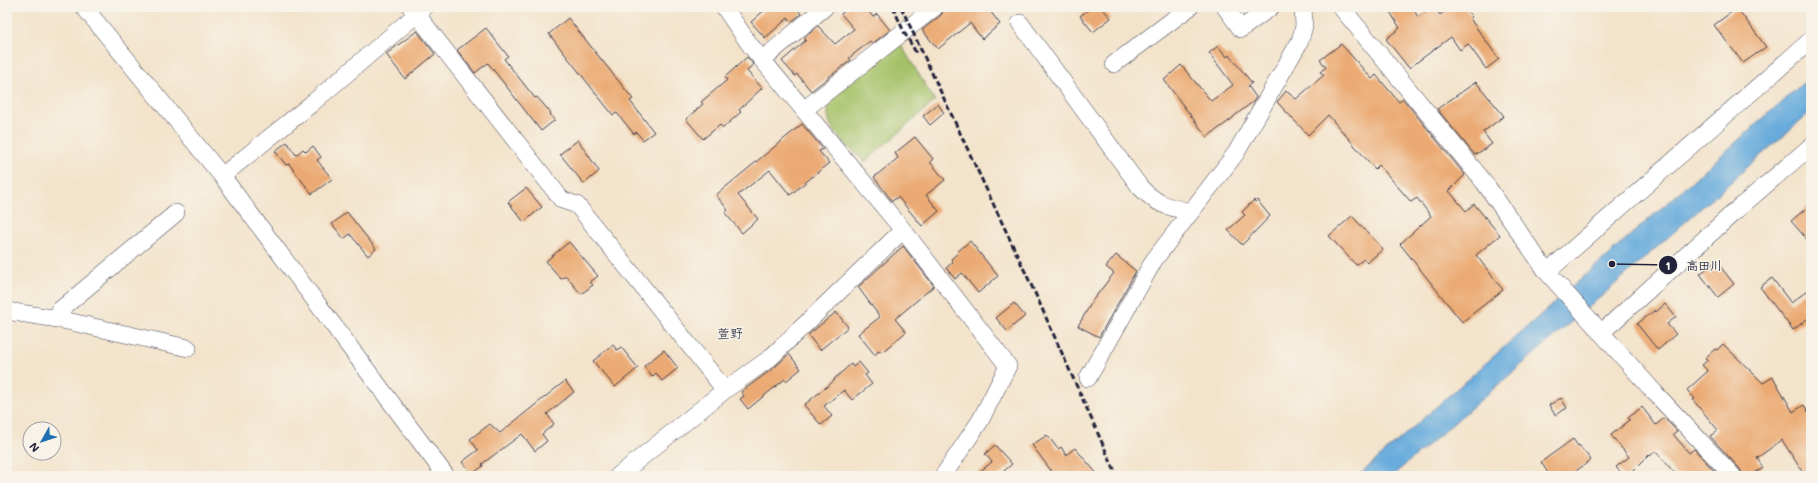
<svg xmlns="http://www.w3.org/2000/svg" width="1818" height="483" viewBox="0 0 1818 483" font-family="Mali,'Klee One',sans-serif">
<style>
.green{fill:#a5c168;stroke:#647252}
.water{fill:#67abdc;stroke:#44668c}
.building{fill:#ebaa73}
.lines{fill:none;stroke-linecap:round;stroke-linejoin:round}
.minor-casing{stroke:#413f51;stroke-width:18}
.minor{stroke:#fff;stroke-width:17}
.rail{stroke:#22223b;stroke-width:3;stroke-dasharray:6 3;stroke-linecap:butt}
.labels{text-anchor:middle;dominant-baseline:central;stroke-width:3;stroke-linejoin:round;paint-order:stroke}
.quarter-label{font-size:13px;fill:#22223b;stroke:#f7f3e8}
.leader{fill:none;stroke:#22223b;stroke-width:1.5}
.callout-dot{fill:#22223b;stroke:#f7f3e8;stroke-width:1.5}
.mark-label{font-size:12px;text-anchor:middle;font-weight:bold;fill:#fff}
.callout-label{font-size:12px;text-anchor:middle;font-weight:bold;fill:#22223b;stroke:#f7f3e8;stroke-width:3;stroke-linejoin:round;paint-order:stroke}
</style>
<rect width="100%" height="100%" fill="#f7f3e8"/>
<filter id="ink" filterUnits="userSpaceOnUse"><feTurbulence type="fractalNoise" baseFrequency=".025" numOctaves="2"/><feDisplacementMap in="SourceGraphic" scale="8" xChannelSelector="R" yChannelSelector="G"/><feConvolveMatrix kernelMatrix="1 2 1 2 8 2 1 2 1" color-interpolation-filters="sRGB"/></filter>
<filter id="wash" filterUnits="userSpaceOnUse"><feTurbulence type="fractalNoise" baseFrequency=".012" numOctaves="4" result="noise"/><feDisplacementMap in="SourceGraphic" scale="16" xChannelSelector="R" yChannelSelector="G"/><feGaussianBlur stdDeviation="0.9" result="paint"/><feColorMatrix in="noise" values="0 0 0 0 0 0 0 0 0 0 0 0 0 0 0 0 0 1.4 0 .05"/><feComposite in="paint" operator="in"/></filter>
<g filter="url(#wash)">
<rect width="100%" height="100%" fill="#f3e3cb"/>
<path class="green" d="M901,45L935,101L865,162C845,143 814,123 835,94Z"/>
<path class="water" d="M1811,76V111L1604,294L1392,476H1358Z"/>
<g id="blocks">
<path class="building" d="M768,7H800L798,10L801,14L791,22L788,18L765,38L751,22Z
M849,7H865L873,17L877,14L890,30L872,44L870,41L849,58L851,60L811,91L797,74L795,76L782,61L806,40L804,38L818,26L835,44L854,29L841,14Z
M945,7H987L1000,24L982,39L970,23L938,49L922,30L941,15Z
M1092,7H1101L1111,18L1093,32L1080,16Z
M1387,7H1412L1418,17L1434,7L1440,15L1450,7H1464L1471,16L1470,18L1473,23L1499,59L1486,69L1468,44L1460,50L1451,37L1409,68L1386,39L1400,28Z
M1737,8L1766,47L1743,63L1714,25Z
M568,18L633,99L630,101L654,132L643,140L636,132L634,134L617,113L613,115L549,34Z
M486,28L508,56L504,59L535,98L537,97L551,113L550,114L555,120L541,131L488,63L475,73L457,50Z
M417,31L435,54L405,79L386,54Z
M1341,44L1372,79L1376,75L1399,102L1403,99L1465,175L1449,191L1466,211L1474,204L1500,235L1476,255L1503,290L1462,322L1400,244L1431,216L1417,198L1411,202L1379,165L1375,169L1328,115L1308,135L1277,102L1286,91L1296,99L1324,75L1320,72L1326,67L1320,60Z
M1218,46L1227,57L1229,55L1252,83L1248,86L1256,97L1254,101L1233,117V118L1207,137L1164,80L1181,65L1211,101L1233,85L1209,53Z
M747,57L753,64L747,71L762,88L739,110L741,112L723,128L720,125L703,139L686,119L703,104L701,102L727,80L725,77Z
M1476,82L1504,116L1483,132L1492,144L1475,155L1437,109Z
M938,104L944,113L930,125L923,116Z
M802,124L823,149L819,151L829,163L790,195L770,170L738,195L758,219L742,233L725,213L728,210L716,195Z
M915,137L933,159L930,162L945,180L926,195L939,211L922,226L898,197L892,201L874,177L898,158L895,153Z
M578,140L599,171L584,184L560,154Z
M287,142L296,155L303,149L306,152L313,146L321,157L317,160L332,179L312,194L289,164L286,165L275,151Z
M526,188L542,207L524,222L508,202Z
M1254,200L1255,202L1257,200L1270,216L1242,245L1228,230L1245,215L1242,212Z
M1811,204V244L1791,221Z
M347,212L376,249L368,256L350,234L344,239L332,224Z
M1352,216L1383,249L1367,263L1364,259L1356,265L1329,236Z
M970,241L998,276L978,293L962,273L955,279L946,268L953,262L951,259L958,253L957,252Z
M569,242L598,276L590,282L593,285L581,294L566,276L561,279L546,261Z
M903,246L934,286L895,319L906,332L882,352L879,350L875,355L858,334L880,317L858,287Z
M1116,255L1136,271L1099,337L1078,326L1093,300L1114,273L1106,267Z
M1716,261L1734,284L1718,297L1700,274Z
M1772,278L1791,303L1811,288V316L1793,330L1760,287Z
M1014,303L1025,316L1007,331L996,318Z
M1665,304L1676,317L1667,324L1676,334L1658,350L1637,324L1655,310L1656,312Z
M836,312L848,327L820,350L808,335Z
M1723,344L1763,383L1773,377L1793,412L1804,405L1811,416V476H1805L1782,440L1757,458L1763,468L1750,476H1743L1740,469L1710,436L1718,430L1693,400L1695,399L1687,390L1708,371L1702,365L1708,360L1705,358L1715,349L1717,350Z
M613,345L617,350L621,347L638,368L615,387L593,361Z
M664,350L678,368L662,381L656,373L652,377L644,366Z
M789,354L801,369L786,381L785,379L748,409L740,399L744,396L741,392L775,367Z
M859,362L868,373L865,375L872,384L852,400L844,390L824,406L832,416L821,425L804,405L835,380L834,379L851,364L853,367Z
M565,381L574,392L547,414L554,424L542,434L547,441L535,451L522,434L482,464L483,466L472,474L462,462L478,450L470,439L490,424L500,433Z
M1561,398L1567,408L1555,415L1549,405Z
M1642,407L1656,425L1664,418L1677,431L1673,434L1689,453L1694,449L1719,476H1677L1656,451L1650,456L1649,455L1628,476H1624L1616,467L1629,457L1611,435L1630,420L1628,418Z
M1047,435L1058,449L1061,447L1066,455L1075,448L1099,476H1055L1032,445Z
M1573,439L1578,446L1579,445L1591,460L1569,476H1550L1541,462Z
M995,445L1012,464L998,476H974L992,462L985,454Z"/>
</g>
</g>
<g filter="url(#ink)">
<use href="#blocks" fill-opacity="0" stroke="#413f51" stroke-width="1"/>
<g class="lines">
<defs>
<path id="minor" d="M84,7L222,176L446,476
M411,7L562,200L577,205L725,390
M724,7L750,45L903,230L1008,366L980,421L943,476
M1225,7L1241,29L1271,7
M1341,7L1484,182L1547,272L1655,393L1733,476
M1020,23L1140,187C1157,205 1168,207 1191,212
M762,60L825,7
M1114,64L1190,7
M805,109L935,7
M222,176L310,105L425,7
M1547,272L1811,40
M7,311L58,319L188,348
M58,319L60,310L176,213
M1601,333L1732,214L1811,146
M1088,378L1154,260L1236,153L1300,41L1304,26L1303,7
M618,476L725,390L769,359L903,230"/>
</defs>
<use href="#minor" class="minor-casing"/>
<use href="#minor" class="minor"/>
<path class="rail" d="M893,7L904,32L917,54
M901,7L1035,293L1117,476"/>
</g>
</g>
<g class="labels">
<g class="quarter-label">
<text x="730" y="332">萱野</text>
</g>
</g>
<path class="leader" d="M1612 264L1668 265"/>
<g class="callout-dot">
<circle cx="1612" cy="264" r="4"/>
<circle cx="1668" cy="265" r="10"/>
</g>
<g class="mark-label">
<text x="1668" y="270">1</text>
</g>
<g class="callout-label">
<text x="1704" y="270">高田川</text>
</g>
<rect width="1818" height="483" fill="none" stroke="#f7f3e8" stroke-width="24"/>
<g transform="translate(42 441) rotate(231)"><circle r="19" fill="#f7f3e8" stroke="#a29fa3"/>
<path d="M0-3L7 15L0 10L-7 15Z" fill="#1f6fb2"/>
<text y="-6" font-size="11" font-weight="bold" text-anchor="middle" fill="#22223b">N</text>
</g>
</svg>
